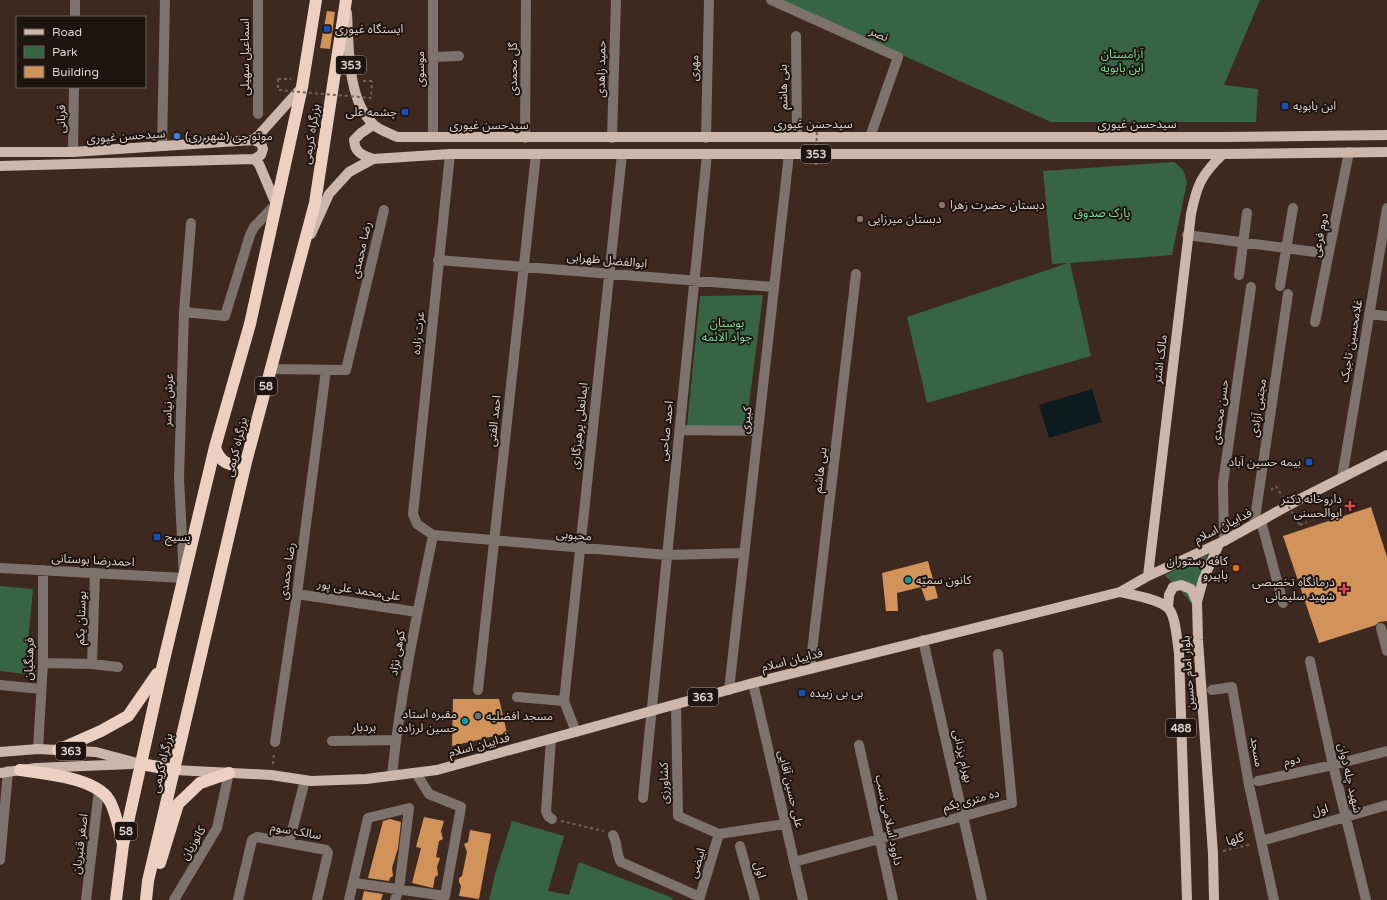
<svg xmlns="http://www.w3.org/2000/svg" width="1387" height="900" viewBox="0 0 1387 900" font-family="'Varela Round','Noto Sans Arabic',sans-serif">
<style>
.green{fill:#366444}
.water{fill:#0d1b1f}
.building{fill:#d19359}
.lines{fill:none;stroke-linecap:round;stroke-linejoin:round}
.path{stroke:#736058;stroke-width:2;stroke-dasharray:3 3;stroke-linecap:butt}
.minor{stroke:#7e726d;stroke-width:10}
.major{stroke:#cdb6aa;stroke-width:10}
.highway{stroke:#ecd0c2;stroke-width:12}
.path-bridge{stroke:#736058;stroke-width:2;stroke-dasharray:3 3;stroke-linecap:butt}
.transit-dot{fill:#1a4fb4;stroke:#1e1410;stroke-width:1.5}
.shop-dot{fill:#3f7fe0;stroke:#1e1410;stroke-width:1.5}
.education-dot{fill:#8d6e63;stroke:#1e1410;stroke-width:1.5}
.health-dot{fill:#e0444e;stroke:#1e1410;stroke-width:1.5}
.food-dot{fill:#e8710a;stroke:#1e1410;stroke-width:1.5}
.culture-dot{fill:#0f9aa8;stroke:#1e1410;stroke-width:1.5}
.worship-dot{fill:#6b7280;stroke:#1e1410;stroke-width:1.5}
.labels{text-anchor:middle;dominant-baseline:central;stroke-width:4;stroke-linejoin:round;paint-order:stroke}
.shield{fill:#1e1410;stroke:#a59893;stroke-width:1}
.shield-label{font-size:11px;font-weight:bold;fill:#dfd1cb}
.poi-label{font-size:12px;fill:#dfd1cb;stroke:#1e1410;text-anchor:start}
.street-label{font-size:12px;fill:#dfd1cb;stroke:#1e1410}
.park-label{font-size:12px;fill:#7ade99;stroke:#1e1410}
</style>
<rect width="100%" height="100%" fill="#3e2920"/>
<path class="green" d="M780,0H1260L1224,85L1258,89L1256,122H1051Z
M1174,162L1183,170L1187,182L1172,255L1070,263L1091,356L927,403L907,317L1068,263L1052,264L1043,171Z
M763,295L746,428L687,426L700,296Z
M1207,555L1196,610L1180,589L1164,575Z
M0,586L33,589L25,674L0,671Z
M512,821L564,836L548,891L569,895L579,862L673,898L672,900H489L495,874Z"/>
<path class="water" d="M1092,389L1102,422L1049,438L1039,405Z"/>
<path class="building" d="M327,11L335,12L330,49L320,48Z
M1371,507L1387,557V621L1379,622L1376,625L1319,643L1283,536Z
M928,561L938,598L926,601L921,587L897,593L898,611H886L882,573Z
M453,699H499L507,733L452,746Z
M424,817L444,821L441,831L443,839L439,841L436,857L440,858L437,867L438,875L435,877L433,888L412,883L421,848L416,847Z
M390,819L401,822L398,848L392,868L393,876L390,878L389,881L368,878L383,821Z
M470,830L491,834L479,899L459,896L461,886L459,882V878L462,876L467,852L464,844L468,842Z
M364,891L383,894L381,900H362Z"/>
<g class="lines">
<path class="path" d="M278,79H291
M363,81H372
M817,123L831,124
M1271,490L1276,486
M1300,525L1307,522
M273,764L274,753
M561,821L604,831
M1223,851L1252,844"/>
<path class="minor" d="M771,0L898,57L870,137
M75,17V0
M796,36L797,137
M433,57L459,56
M258,114V0
M433,137V0
M525,138L526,0
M612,138L616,0
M706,138L709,0
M162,146L165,0
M73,152L74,87
M450,154L413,514L417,524L433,535L667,555L744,553
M1187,235L1315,252
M438,260L774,287
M1239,275L1247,213
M1280,286L1293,208
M184,312L225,316L250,235L254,227L276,204
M1369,314L1387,316
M1315,322L1349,152
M270,369L346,370L384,210
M680,430L758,431
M1342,478L1387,208
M1261,521L1283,603
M1254,525L1288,294
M1224,541L1223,483L1251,287
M0,568L184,578L179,478L184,312L191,223
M297,594L417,612
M1381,628L1387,651
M923,640L982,900
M1310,661L1333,765L1366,900
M43,663L92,664L118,667
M92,664L95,573
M810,669L856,274
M753,683L803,900
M0,685L41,689
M478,690L536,154
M729,690L789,154
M1212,690L1232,687L1249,785L1274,900
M517,697L564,701
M676,705L678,816L719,834
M576,732L564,701L622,154
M551,739L546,811L548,816L552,819
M332,741L396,740
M275,742L297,594L326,370
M859,745L893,900
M38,749L43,663V570
M392,776C400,695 417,615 433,535
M1258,781L1333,765L1387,751
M643,798L707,154
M719,834L785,824
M613,835C618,844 616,854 621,862L700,897
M1261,841L1387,805
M289,843L305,780
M740,846L755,900
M0,860L8,771
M794,862L1012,803L998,654
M355,883L445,896L461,807L429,794L416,773
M86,900L99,790
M174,900L217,828L229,773
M238,900L252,840L257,837L326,850L328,853L317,900
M349,900L368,818L409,808L399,889L395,900
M699,900L719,834"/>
<path class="major" d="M347,13C349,46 347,100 373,124C378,130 390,133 397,137H1223L1387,135
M0,152H73L253,140L258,136L302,87
M254,159L259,164L276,204
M373,159C362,155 355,153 354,140L361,133L373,125
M0,166L254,159L261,155L263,149L261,143L253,140
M311,234L329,194L349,172L373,159L450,154H1223L1387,152
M1148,576L1191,214C1197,185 1201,175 1223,154
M1120,592C1133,595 1159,599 1168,608C1176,615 1177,642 1179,653L1187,900
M1168,608L1169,595L1173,587L1181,585L1191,589L1197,602
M0,752L38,749L96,752L141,764
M175,770L271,775L311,781L366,779L437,770L753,683L1120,592L1148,576L1224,541L1300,499L1387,455
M0,773L36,768L131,764
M1214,900L1213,854L1198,640L1197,602L1203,580L1219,544"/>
<path class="highway" d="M215,447C219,462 231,469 246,462
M58,750L101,731L128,716L157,674
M141,764L175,770
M20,770C43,773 96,778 109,800C115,808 120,834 123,844
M160,863L178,804L200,783L229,773
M116,900L123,845L163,664L215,447L250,324L302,87L316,0
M146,900L148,881L246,462L315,203L346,0"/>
<path class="path-bridge" d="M278,79V90L371,98L372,81
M816,165L817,123
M1276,486L1300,525"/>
</g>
<g class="transit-dot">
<rect x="323" y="25" width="8" height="8" rx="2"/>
<rect x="1281" y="102" width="8" height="8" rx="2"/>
<rect x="401" y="108" width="8" height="8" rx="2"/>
<rect x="1305" y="458" width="8" height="8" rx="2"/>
<rect x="153" y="533" width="8" height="8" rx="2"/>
<rect x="798" y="689" width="8" height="8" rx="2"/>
</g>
<circle class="shop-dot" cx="177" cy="136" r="4"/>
<g class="education-dot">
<circle cx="942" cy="205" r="4"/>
<circle cx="860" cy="219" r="4"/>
</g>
<g class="health-dot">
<path d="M1348 500h4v4h4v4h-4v4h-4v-4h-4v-4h4z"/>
<path d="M1342 583h4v4h4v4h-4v4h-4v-4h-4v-4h4z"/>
</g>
<circle class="food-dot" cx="1236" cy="568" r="4"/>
<g class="culture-dot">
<circle cx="908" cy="580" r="4"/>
<circle cx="465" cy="721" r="4"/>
</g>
<circle class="worship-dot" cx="478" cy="716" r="4"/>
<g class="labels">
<g class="shield">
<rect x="336" y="56" width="30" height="18" rx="3"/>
<rect x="801" y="145" width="30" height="18" rx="3"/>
<rect x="255" y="377" width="22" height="18" rx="3"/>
<rect x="688" y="688" width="30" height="18" rx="3"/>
<rect x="1166" y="719" width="30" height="18" rx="3"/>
<rect x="56" y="742" width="30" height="18" rx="3"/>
<rect x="115" y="822" width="22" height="18" rx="3"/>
</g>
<g class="shield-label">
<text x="351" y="65">353</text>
<text x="816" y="154">353</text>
<text x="266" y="386">58</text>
<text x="703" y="697">363</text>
<text x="1181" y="728">488</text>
<text x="71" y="751">363</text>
<text x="126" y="831">58</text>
</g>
<g class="poi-label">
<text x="335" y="29">ایستگاه غیوری</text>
<text x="1293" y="106">ابن بابویه</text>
<text x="397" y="112" text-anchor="end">چشمه علی</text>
<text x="185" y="136">موتو جی (شهر ری)</text>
<text x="950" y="205">دبستان حضرت زهرا</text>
<text x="868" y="219">دبستان میرزایی</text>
<text x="1301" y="462" text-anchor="end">بیمه حسین آباد</text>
<text x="1342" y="499" text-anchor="end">داروخانه دکتر<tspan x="1342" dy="14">ابوالحسنی</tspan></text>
<text x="165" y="537">بسیج</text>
<text x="1228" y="561" text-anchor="end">کافه رستوران<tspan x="1228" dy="14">پاپیرو</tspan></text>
<text x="916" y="580">کانون سمیّه</text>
<text x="1335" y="582" text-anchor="end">درمانگاه تخصصی<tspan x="1335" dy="14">شهید سلیمانی</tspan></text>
<text x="810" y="693">بی بی زبیده</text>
<text x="457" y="714" text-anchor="end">مقبره استاد<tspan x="457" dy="14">حسین لرزاده</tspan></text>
<text x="486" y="716">مسجد افضلیه</text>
</g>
<g class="street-label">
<text transform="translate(879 34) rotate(24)">نصر</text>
<text transform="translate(245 57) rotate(-90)">اسماعیل سهیلی</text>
<text transform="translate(694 68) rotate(-88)">مهری</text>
<text transform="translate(420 69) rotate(-90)">موسوی</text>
<text transform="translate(513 69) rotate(-90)">گل محمدی</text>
<text transform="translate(601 69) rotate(-89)">حمید زاهدی</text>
<text transform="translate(783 87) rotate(-91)">بنی هاشم</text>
<text transform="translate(61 119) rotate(-89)">قربانی</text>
<text x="813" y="124">سیدحسن غیوری</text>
<text x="1137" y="124">سیدحسن غیوری</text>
<text x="489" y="125">سیدحسن غیوری</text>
<text transform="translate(311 134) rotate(-81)">بزرگراه کریمی</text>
<text transform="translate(126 136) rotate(-4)">سیدحسن غیوری</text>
<text transform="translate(1320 235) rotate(-79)">دوم فرعی</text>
<text transform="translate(361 250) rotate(-77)">رضا محمدی</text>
<text transform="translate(607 260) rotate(5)">ابوالفضل ظهرابی</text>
<text transform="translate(418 333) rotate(-84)">عزت زاده</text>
<text transform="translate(1351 341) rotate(-80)">غلامحسین تاجیک</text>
<text transform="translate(1160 359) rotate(-83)">مالک اشتر</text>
<text transform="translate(168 400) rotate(-88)">عرش نیاسر</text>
<text transform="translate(1258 408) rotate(-82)">مجتبی آزادی</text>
<text transform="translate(1220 412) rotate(-82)">حسن محمدی</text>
<text transform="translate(746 420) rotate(-84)">کبیری</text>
<text transform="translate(494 421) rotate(-84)">احمد الفتی</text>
<text transform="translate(579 426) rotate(-84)">ایمانعلی پرهیزگاری</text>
<text transform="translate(666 431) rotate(-84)">احمد صاحبی</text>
<text transform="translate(236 447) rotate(-76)">بزرگراه کریمی</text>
<text transform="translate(820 470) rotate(-83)">بنی هاشم</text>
<text transform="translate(1223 526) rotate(-27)">فداییان اسلام</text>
<text transform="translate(574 535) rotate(5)">محبوبی</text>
<text transform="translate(93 560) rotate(3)">احمدرضا بوستانی</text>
<text transform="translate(287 571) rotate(-82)">رضا محمدی</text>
<text transform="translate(359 590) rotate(9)">علی‌محمد علی پور</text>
<text transform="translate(81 618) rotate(-88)">بوستان یکم</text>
<text transform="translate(397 653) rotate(-80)">کوهی نژاد</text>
<text transform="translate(29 659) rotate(-88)">فرهنگیان</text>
<text transform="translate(792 660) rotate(-14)">فداییان اسلام</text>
<text transform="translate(1188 673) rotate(-94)">بلوار امام حسین</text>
<text transform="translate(364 727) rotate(-1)">بردبار</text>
<text transform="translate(479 745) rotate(-15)">فداییان اسلام</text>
<text transform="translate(1257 752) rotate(80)">مسجد</text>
<text transform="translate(963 756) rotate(77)">بهرام یزدانی</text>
<text transform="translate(1292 760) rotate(-12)">دوم</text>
<text transform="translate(162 763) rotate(-77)">بزرگراه کریمی</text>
<text transform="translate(1350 778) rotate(77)">شهید چله دوان</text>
<text transform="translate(664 783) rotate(-91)">کشاورزی</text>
<text transform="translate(791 789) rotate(77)">علی حسین آقایی</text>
<text transform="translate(971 800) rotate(-15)">ده متری یکم</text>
<text transform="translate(1320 810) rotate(-17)">اول</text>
<text transform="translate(889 820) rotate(78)">داوود اسلامی نسب</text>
<text transform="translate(296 831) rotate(10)">سالک سوم</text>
<text transform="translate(1235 839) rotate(-15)">گلها</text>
<text transform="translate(193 843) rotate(-59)">کاتوزیان</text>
<text transform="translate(80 844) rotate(-83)">اصغر قنبریان</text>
<text transform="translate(697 863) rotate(-73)">ابیضی</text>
<text transform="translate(760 870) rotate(75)">اول</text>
</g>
<g class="park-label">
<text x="1122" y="54">آرامستان<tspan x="1122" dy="14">ابن بابویه</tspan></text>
<text x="1102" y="213">پارک صدوق</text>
<text x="727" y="323">بوستان<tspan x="727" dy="14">جواد الائمه</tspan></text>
</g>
</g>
<rect x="16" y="16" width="130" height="72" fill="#1e1410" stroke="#6b605b"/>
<rect x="24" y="29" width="20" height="6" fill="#cdb6aa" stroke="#6b605b"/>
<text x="52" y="36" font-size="12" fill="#dfd1cb">Road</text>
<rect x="24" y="46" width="20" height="12" fill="#366444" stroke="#6b605b"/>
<text x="52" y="56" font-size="12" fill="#dfd1cb">Park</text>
<rect x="24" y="66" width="20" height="12" fill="#d19359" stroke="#6b605b"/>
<text x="52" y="76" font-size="12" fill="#dfd1cb">Building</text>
</svg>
